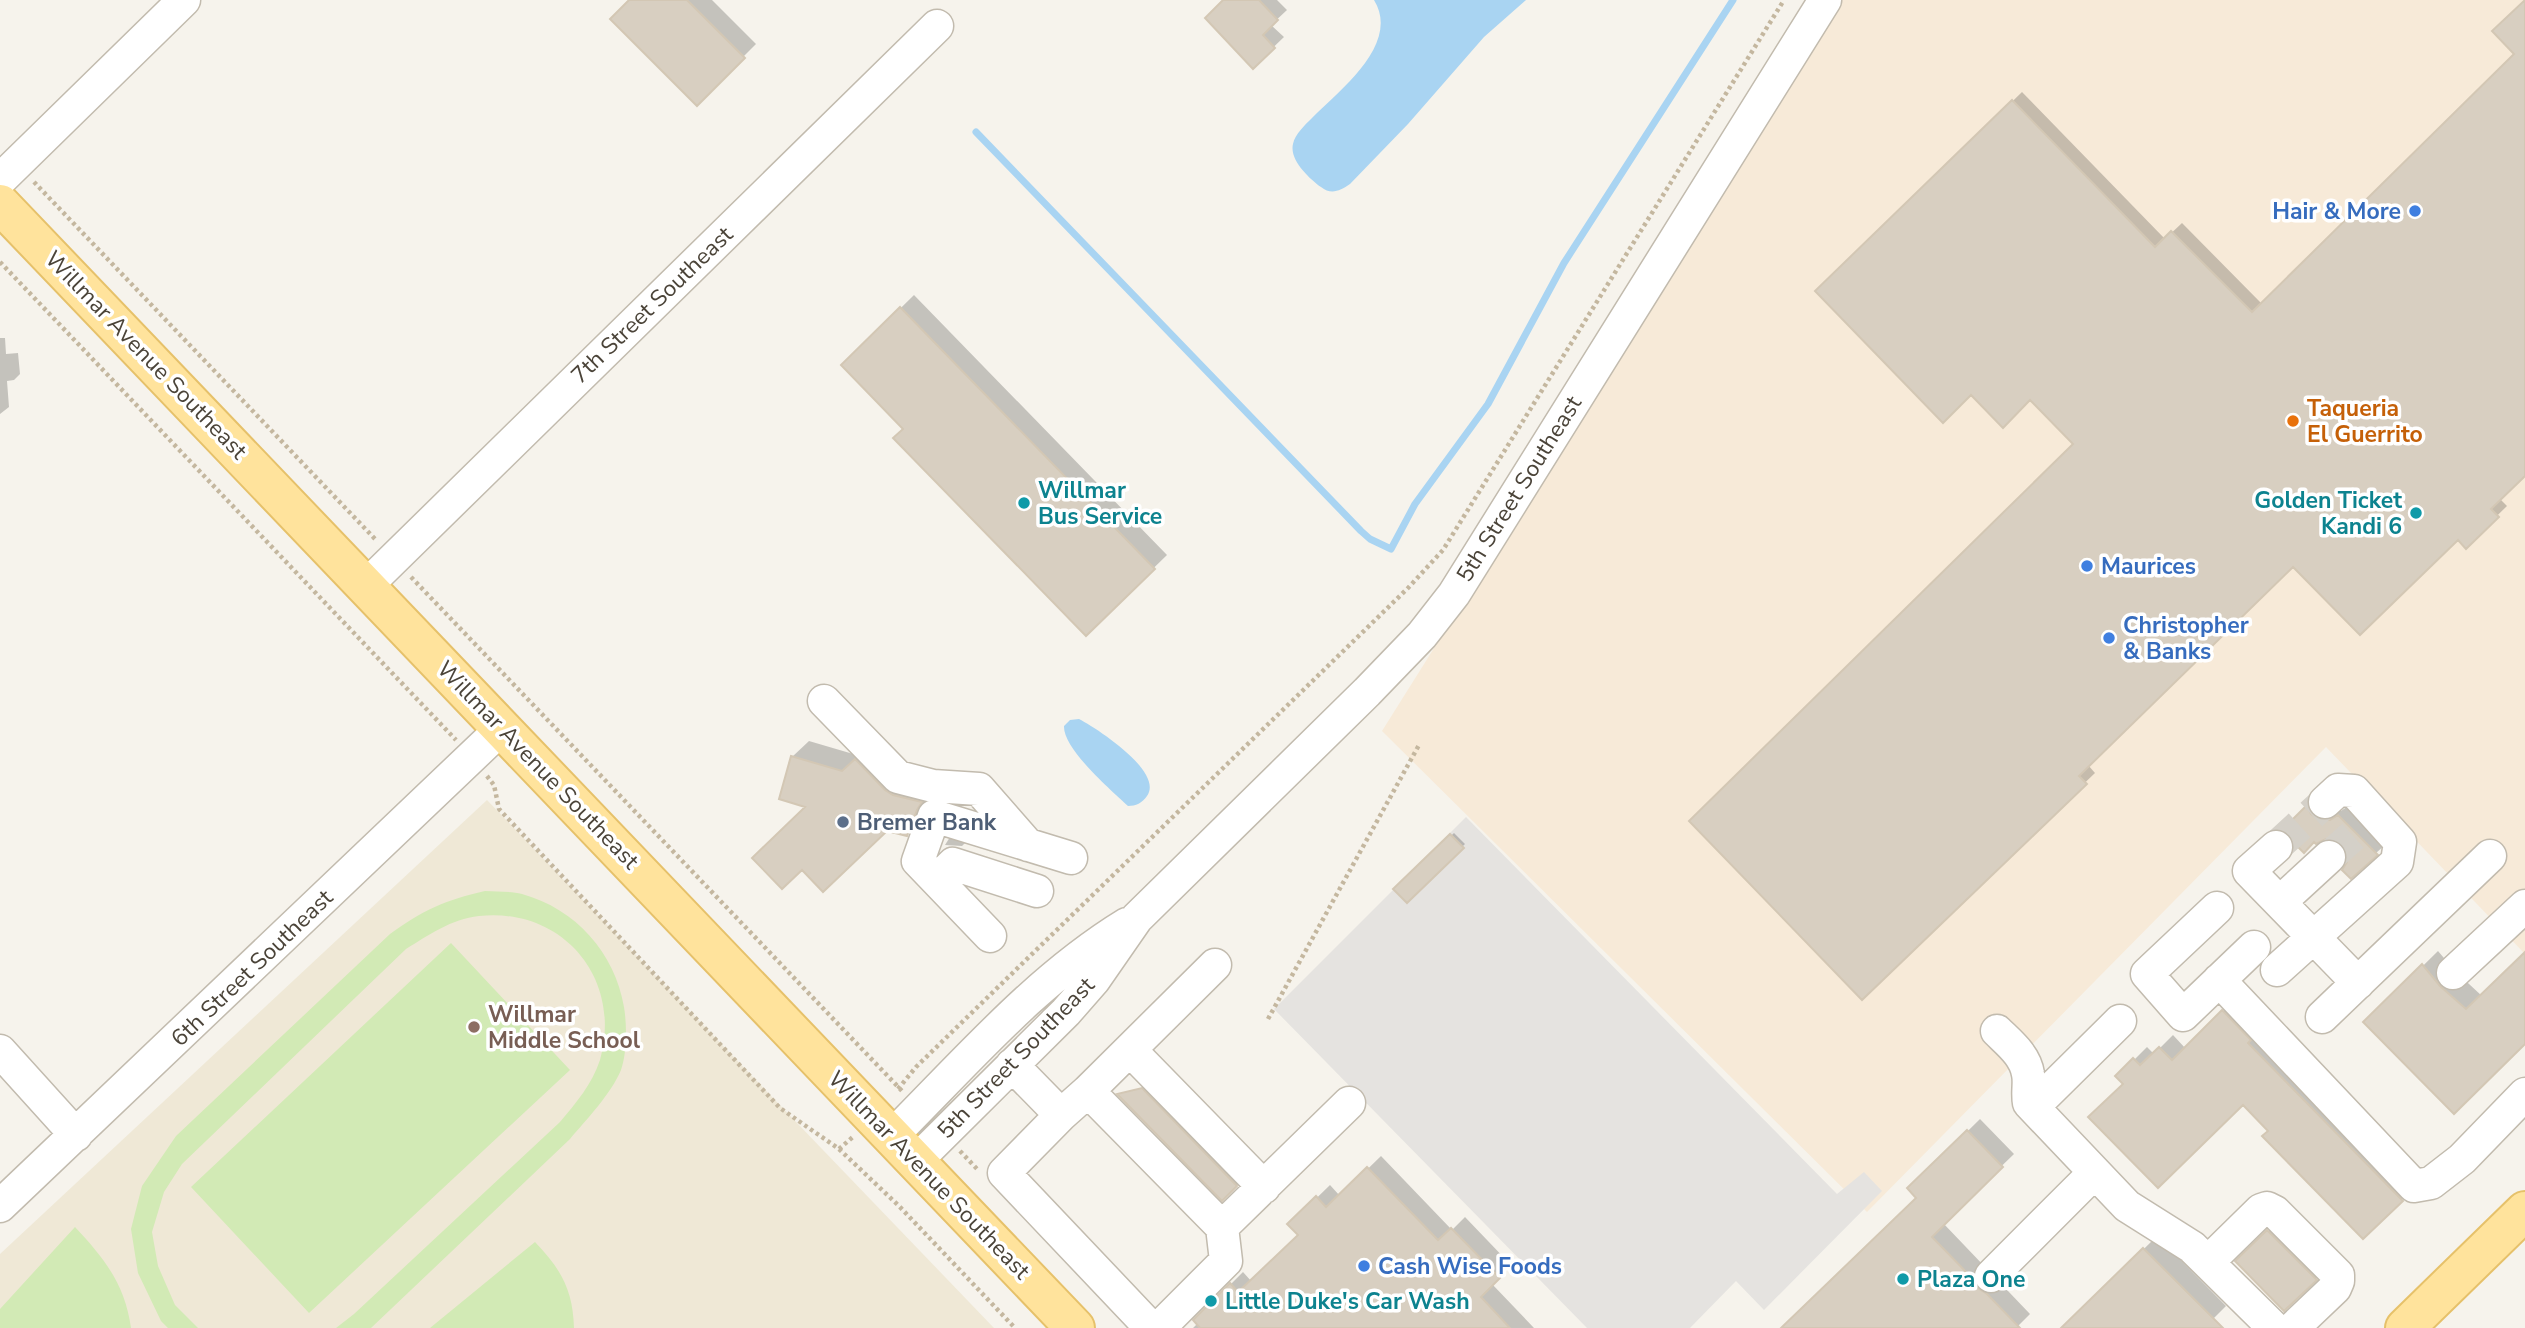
<svg xmlns="http://www.w3.org/2000/svg" width="2525" height="1328" viewBox="0 0 2525 1328" font-family="'Nunito Sans',sans-serif">
<style>
.commercial{fill:#f7ead8}
.education{fill:#efe8d6}
.green{fill:#d2eab5}
.parking{fill:#e5e3e0}
.water{fill:#a9d4f2}
.shadow{fill:#0003}
.lines{fill:none;stroke-linecap:round;stroke-linejoin:round}
.stream{stroke:#a9d4f2;stroke-width:7}
.building{fill:#d8cfc1;stroke:#d3c7b4;stroke-width:2}
.minor-tunnel{stroke:#d4d0c8;stroke-width:32;stroke-dasharray:32 16;stroke-linecap:butt}
.minor-casing{stroke:#c2bbae;stroke-width:35}
.major-casing{stroke:#e6c16a;stroke-width:42}
.path{stroke:#c4b79f;stroke-width:4.5;stroke-dasharray:3.5 3.5;stroke-linecap:butt}
.minor{stroke:#fff;stroke-width:32}
.major{stroke:#ffe39c;stroke-width:38}
.shop-dot{fill:#3f7fe0;stroke:#fff;stroke-width:2.5}
.food-dot{fill:#e8710a;stroke:#fff;stroke-width:2.5}
.culture-dot{fill:#0f9aa8;stroke:#fff;stroke-width:2.5}
.service-dot{fill:#5c6f8a;stroke:#fff;stroke-width:2.5}
.education-dot{fill:#8d6e63;stroke:#fff;stroke-width:2.5}
.labels{text-anchor:middle;dominant-baseline:central;stroke-width:7;stroke-linejoin:round;paint-order:stroke}
.shop-label{font-size:23px;font-weight:bold;fill:#366cbe;stroke:#fff;text-anchor:start}
.street-label{font-size:23px;fill:#4b4439;stroke:#fff}
.food-label{font-size:23px;font-weight:bold;fill:#c56008;stroke:#fff;text-anchor:start}
.culture-label{font-size:23px;font-weight:bold;fill:#0d838f;stroke:#fff;text-anchor:start}
.service-label{font-size:23px;font-weight:bold;fill:#4e5e75;stroke:#fff;text-anchor:start}
.education-label{font-size:23px;font-weight:bold;fill:#785e54;stroke:#fff;text-anchor:start}
</style>
<rect width="100%" height="100%" fill="#f6f3ec"/>
<path class="commercial" d="M1841,0H2525V954L2326,747L1867,1212L1382,731Z"/>
<path class="education" d="M487,800L994,1328H0V1254Z"/>
<path class="green" d="M485,891C497,892 511,891 522,894C576,909 615,953 624,1007C627,1025 627,1053 621,1070C611,1094 586,1120 570,1139L371,1328H336L354,1314L560,1122C576,1103 592,1084 600,1060C623,978 562,907 479,916C451,919 429,935 406,949L182,1164L164,1192L152,1232L158,1266L175,1305L198,1328H168L161,1321L138,1273L131,1229L142,1186L176,1136L390,934C423,910 445,900 485,891Z
M451,943L570,1070L309,1313L191,1187Z
M75,1227C104,1258 125,1284 131,1328H0V1309Z
M535,1242C561,1269 573,1290 574,1328H430Z"/>
<path class="parking" d="M1466,817L1837,1194L1864,1172L1882,1191L1764,1310L1736,1281L1690,1328H1587L1274,1009Z"/>
<path class="water" d="M1374,0H1526L1484,37L1408,124L1350,184C1340,191 1331,195 1321,187C1310,179 1289,160 1293,144C1295,134 1305,125 1312,118C1340,90 1401,44 1374,0Z
M1079,719C1098,729 1164,772 1147,796C1142,803 1136,806 1128,806C1111,790 1063,749 1064,726L1070,720Z"/>
<path class="shadow" d="M632,0H712L756,44L697,103Z
M1225,0H1277L1287,10L1271,25L1284,37L1253,67Z
M2525,2V473L2499,498L2507,506L2466,546L2458,538L2293,565L2088,765L2095,773L1862,998L2075,444L2030,398L1971,392L1818,291L2022,92L2165,239L2182,223L2262,304L2517,54Z
M914,295L1167,555L1087,633L905,429L843,365Z
M0,338H5L6,354L18,353L20,374L14,380L7,381L9,407L0,414Z
M809,741L860,756L932,792L923,818L907,834L808,806L792,757Z
M2317,797L2329,810L2341,811L2348,806L2386,844L2376,853L2348,864L2349,853L2343,843L2336,838L2292,834L2285,829Z
M1454,833L1465,844L1407,901L1396,889Z
M950,837L965,842V843L962,846L945,845Z
M2438,951L2455,971L2482,996L2525,954V1042L2366,1022Z
M2236,999L2414,1187L2363,1237L2243,1102L2125,1083L2118,1076L2147,1047L2154,1054L2173,1035L2186,1049Z
M1145,1087L1239,1183L1222,1199L1120,1094Z
M1980,1119L2014,1154L1943,1223L2030,1314L2016,1328H1783L1919,1198L1910,1188Z
M1381,1156L1452,1230L1465,1217L1511,1265L1492,1284L1534,1328H1193L1198,1323L1195,1320L1243,1272L1252,1282L1300,1235L1290,1224L1330,1185L1340,1196Z
M2278,1222L2325,1269L2284,1309L2238,1261Z
M2157,1236L2226,1306L2204,1328H2064Z"/>
<g class="lines">
<path class="stream" d="M976,132L1361,531L1370,539L1391,549L1415,504L1488,404L1564,263L1733,0"/>
</g>
<path class="building" d="M629,0H687L745,58L697,106L610,19Z
M1223,0H1259L1278,20L1263,35L1275,48L1253,69L1205,18Z
M2525,0V476L2491,509L2499,517L2466,549L2458,540L2360,635L2293,567L2079,776L2087,784L1862,1000L1689,821L2073,444L2030,400L2003,428L1971,395L1943,423L1815,291L2012,100L2155,247L2171,231L2252,312L2514,54L2492,31Z
M900,307L1155,569L1086,636L893,438L903,429L841,365Z
M791,756L842,771L855,759L885,790L893,795L922,802L917,810L907,836L887,831L823,892L802,870L782,889L752,858L805,807L779,799Z
M2307,805L2311,814L2319,819L2330,820L2338,815L2378,855L2351,879L2342,870L2347,862V852L2343,845L2335,840L2326,839L2316,844L2314,842L2304,853L2297,846L2294,849L2290,835L2282,830Z
M1450,834L1464,848L1407,903L1393,889Z
M2525,952V1044L2454,1114L2363,1022L2422,964L2440,986L2466,1009Z
M2222,1010L2251,1040L2248,1043L2403,1201L2363,1239L2262,1136L2268,1131L2243,1105L2158,1188L2088,1117L2123,1084L2115,1076L2133,1058L2140,1065L2159,1047L2172,1060Z
M1142,1088L1237,1186L1222,1201L1117,1094Z
M1967,1130L2003,1167L1932,1237L1973,1279L1978,1288L1987,1294L2020,1328H1781L1916,1198L1907,1188Z
M1367,1167L1438,1240L1451,1228L1500,1278L1481,1297L1510,1328H1200L1193,1320L1230,1283L1238,1292L1298,1235L1287,1224L1316,1196L1326,1207Z
M2267,1230L2317,1280L2284,1311L2235,1261Z
M2143,1248L2223,1328H2061Z"/>
<g class="lines">
<path class="minor-tunnel" d="M2276,847L2325,802
M2329,857L2356,833"/>
<defs>
<path id="minor" d="M0,180L184,0
M367,585L937,26
M824,701L898,777L933,786L979,789L1028,845
M2276,847L2249,871L2358,983
M937,880L953,864L1037,891
M2280,902L2329,857
M2217,908L2147,974L2183,1015L2254,947
M990,936L918,861L934,816L1071,858
M1215,965L1088,1091L1222,1227L1349,1103
M2277,970L2397,862L2400,842L2354,791L2338,790L2325,802
M2453,973L2525,906
M2219,980L2414,1186L2431,1183L2462,1159L2525,1094
M2322,1017L2490,856
M1997,1031C2009,1043 2025,1055 2028,1074C2030,1083 2027,1093 2029,1103L2127,1206L2192,1247L2274,1328
M1130,1050L1264,1187
M0,1051L76,1135
M1012,1065L1061,1115
M1088,1091L1061,1115L1004,1173L1151,1328
M2033,1107L2120,1021
M892,1136C966,1062 1037,979 1127,924
M916,1161L1066,1012L1094,980L1137,918L1367,692L1422,635L1454,594L1825,0
M0,1206L502,728
M2208,1262L2261,1210L2267,1208L2275,1212L2338,1275V1281L2335,1288L2293,1328
M1991,1276L2094,1173
M1159,1328L1226,1261L1222,1227"/>
<path id="major" d="M0,204L1075,1328
M2405,1328L2525,1211"/>
</defs>
<use href="#minor" class="minor-casing"/>
<use href="#major" class="major-casing"/>
<path class="path" d="M34,182L376,540
M0,262L456,740
M411,577L903,1092
M487,776L494,785L499,809L780,1108L839,1149L899,1206L1015,1328
M1268,1019L1419,745
M898,1089L916,1067L1408,588L1443,550L1784,0
M839,1149L854,1136
M960,1151L978,1170"/>
<use href="#minor" class="minor"/>
<use href="#major" class="major"/>
</g>
<g class="shop-dot">
<circle cx="2415" cy="211" r="7"/>
<circle cx="2087" cy="566" r="7"/>
<circle cx="2109" cy="638" r="7"/>
<circle cx="1364" cy="1266" r="7"/>
</g>
<circle class="food-dot" cx="2293" cy="421" r="7"/>
<g class="culture-dot">
<circle cx="1024" cy="503" r="7"/>
<circle cx="2416" cy="513" r="7"/>
<circle cx="1903" cy="1279" r="7"/>
<circle cx="1211" cy="1301" r="7"/>
</g>
<circle class="service-dot" cx="843" cy="822" r="7"/>
<circle class="education-dot" cx="474" cy="1027" r="7"/>
<g class="labels">
<g class="shop-label">
<text x="2401" y="211" text-anchor="end">Hair &amp; More</text>
<text x="2101" y="566">Maurices</text>
<text x="2123" y="625">Christopher<tspan x="2123" dy="26">&amp; Banks</tspan></text>
<text x="1378" y="1266">Cash Wise Foods</text>
</g>
<g class="street-label">
<text transform="translate(652 305) rotate(-44)">7th Street Southeast</text>
<text transform="translate(146 355) rotate(46)">Willmar Avenue Southeast</text>
<text transform="translate(1519 489) rotate(-58)">5th Street Southeast</text>
<text transform="translate(538 765) rotate(46)">Willmar Avenue Southeast</text>
<text transform="translate(252 968) rotate(-44)">6th Street Southeast</text>
<text transform="translate(1016 1058) rotate(-46)">5th Street Southeast</text>
<text transform="translate(929 1175) rotate(46)">Willmar Avenue Southeast</text>
</g>
<g class="food-label">
<text x="2307" y="408">Taqueria<tspan x="2307" dy="26">El Guerrito</tspan></text>
</g>
<g class="culture-label">
<text x="1038" y="490">Willmar<tspan x="1038" dy="26">Bus Service</tspan></text>
<text x="2402" y="500" text-anchor="end">Golden Ticket<tspan x="2402" dy="26">Kandi 6</tspan></text>
<text x="1917" y="1279">Plaza One</text>
<text x="1225" y="1301">Little Duke's Car Wash</text>
</g>
<g class="service-label">
<text x="857" y="822">Bremer Bank</text>
</g>
<g class="education-label">
<text x="488" y="1014">Willmar<tspan x="488" dy="26">Middle School</tspan></text>
</g>
</g>
</svg>
